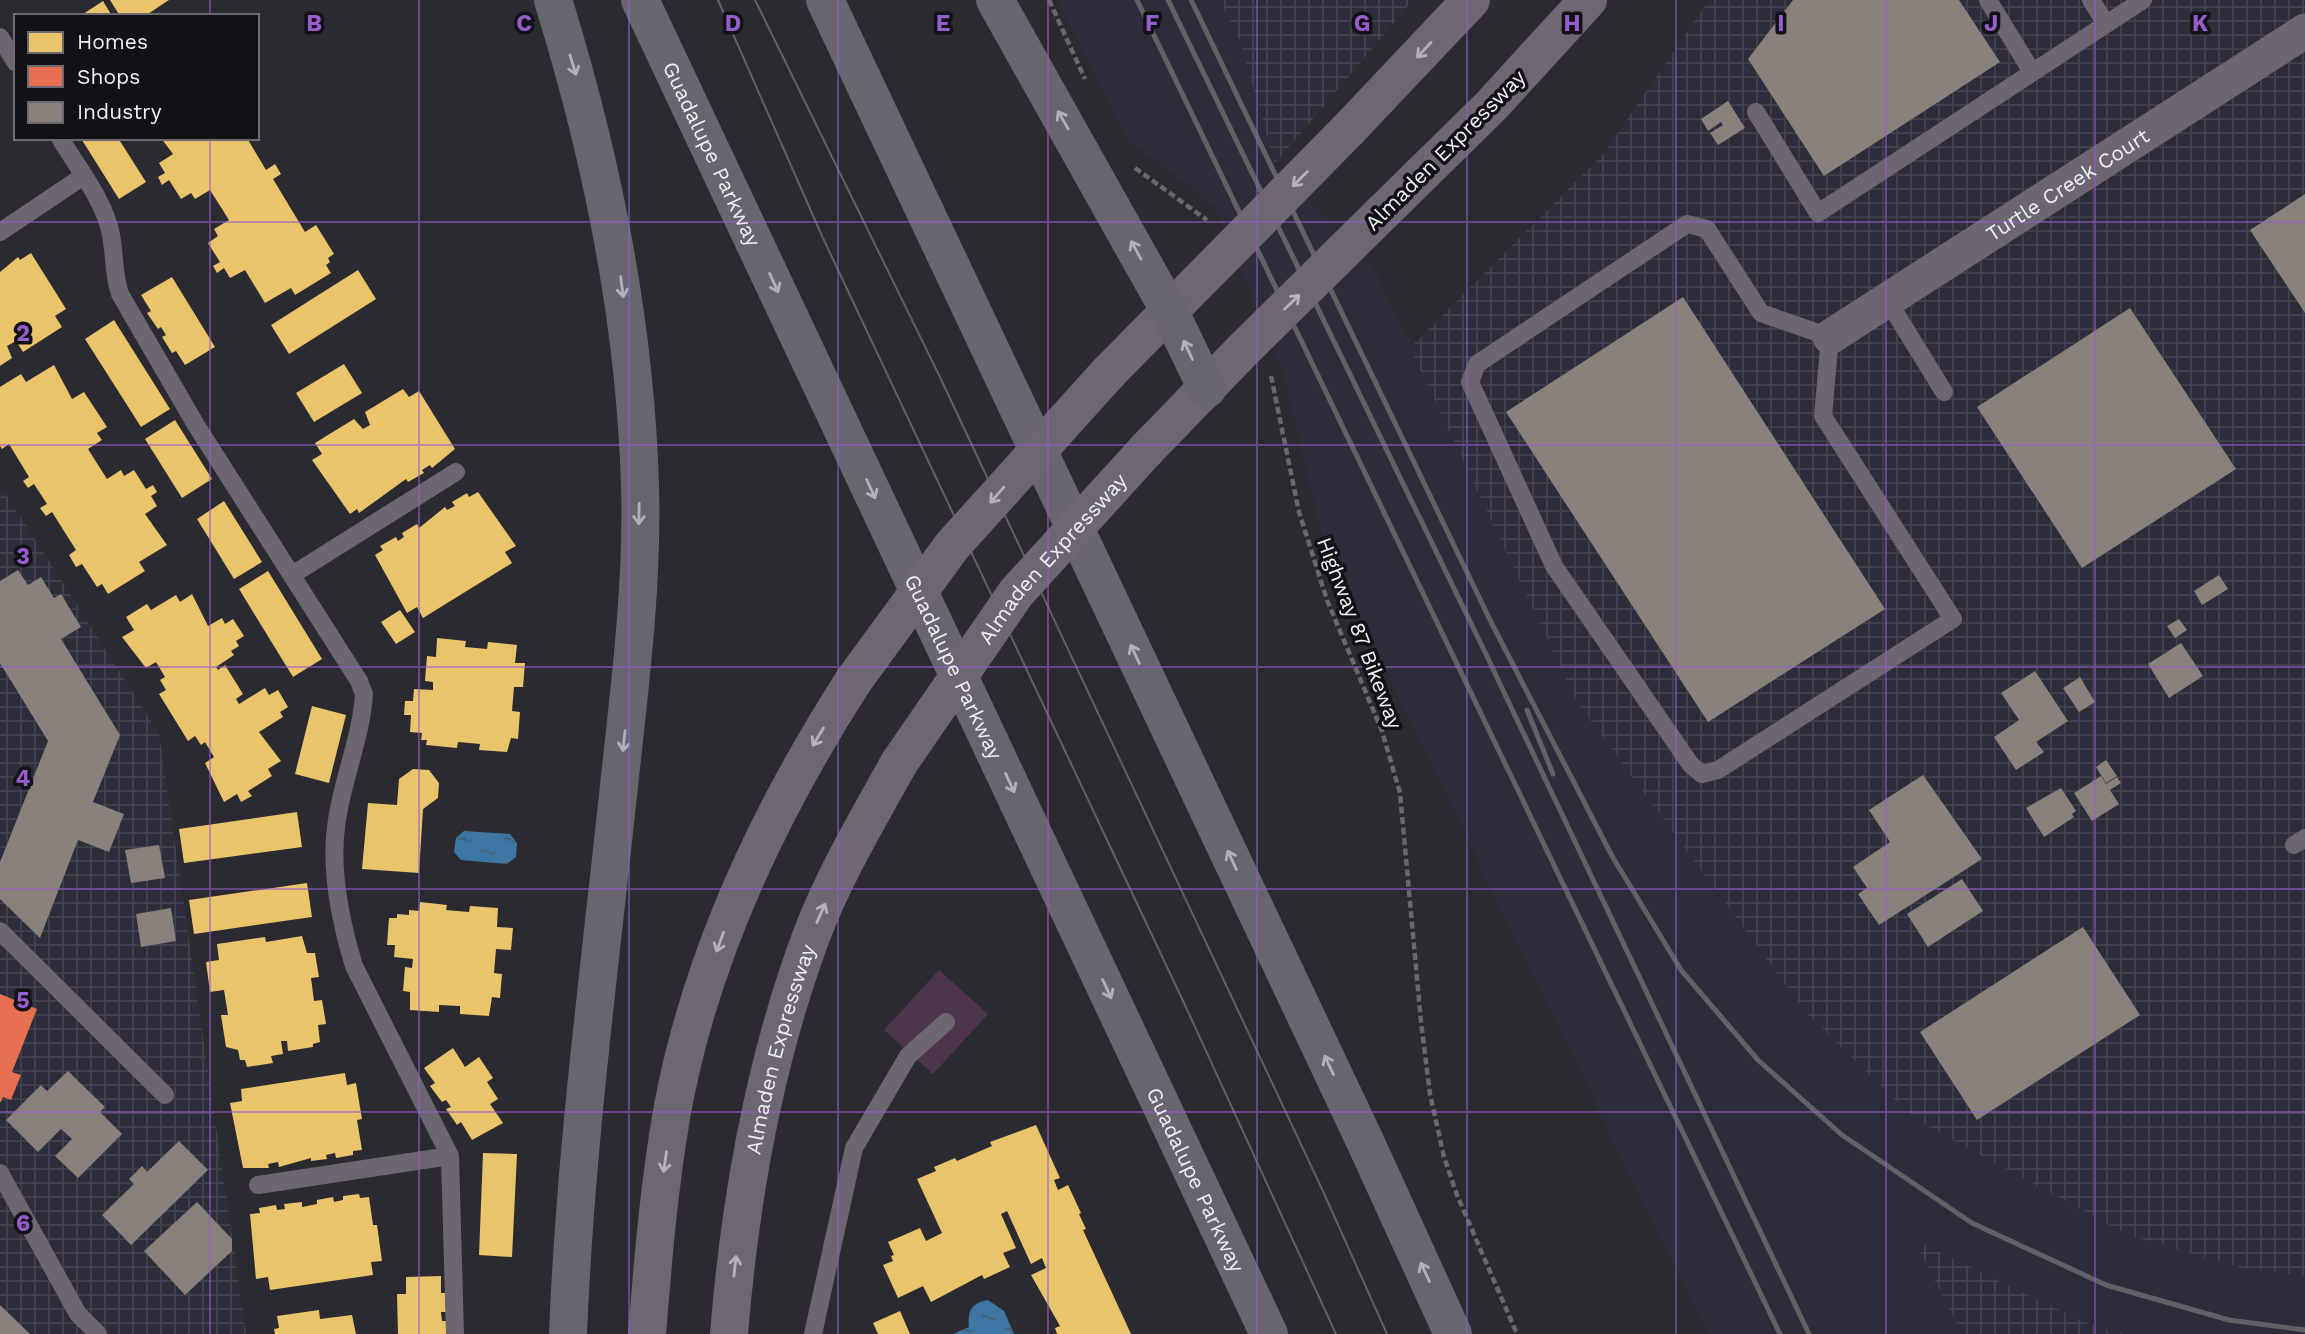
<svg xmlns="http://www.w3.org/2000/svg" width="2305" height="1334" viewBox="0 0 2305 1334" font-family="'Work Sans',sans-serif">
<style>
.built{fill:#2d2c3a}
.industrial{fill:url(#industrial-grid)}
.pitch{fill:#4f344d}
.water{fill:url(#water-ripples)}
.homes{fill:#e9c46a}
.shops{fill:#e76f51}
.industry{fill:#8a817c}
.lines{fill:none;stroke-linecap:round;stroke-linejoin:round}
.path{stroke:#6a676d;stroke-width:4.5;stroke-dasharray:7 3.5;stroke-linecap:butt}
.lane{stroke:#6b6670;stroke-width:18}
.street{stroke:#6b6670;stroke-width:35}
.primary{stroke:#6c6772;stroke-width:38}
.highway{stroke:#68656e;stroke-width:38}
.tram{stroke:#626167;stroke-width:2}
.rail{stroke:#626167;stroke-width:5}
.primary-bridge{stroke:#6c6772;stroke-width:38}
.oneway{stroke:#b4b2bb}
.oneway2{stroke:#b2b1b9}
.grid{fill:none;stroke:#985dcd;stroke-width:2;stroke-opacity:0.55}
.labels{text-anchor:middle;dominant-baseline:central;stroke-width:7;stroke-linejoin:round;paint-order:stroke}
.street-label{font-size:21px;fill:#efeff6;stroke:#111116}
.grid-label{font-size:23px;text-anchor:middle;font-weight:bold;fill:#985dcd;stroke:#111116;stroke-width:7;stroke-linejoin:round;paint-order:stroke}
</style>
<defs>
<pattern id="industrial-grid" width="8" height="8" patternUnits="userSpaceOnUse" patternTransform="scale(1.75)"><rect width="8" height="8" fill="#2d2c3a"/><path d="M0 4h8M4 0v8" fill="none" stroke="#42414d"/></pattern>
<pattern id="water-ripples" width="26" height="14" patternUnits="userSpaceOnUse" patternTransform="scale(1.75)"><rect width="26" height="14" fill="#3d76a2"/><path d="M2 4q2-2 4 0t4 0M15 11q2-2 4 0t4 0" fill="none" stroke="#425f76"/></pattern>
</defs>
<rect width="100%" height="100%" fill="#2a2a30"/>
<path class="built" d="M1058,0H1220L1240,41L1275,164L1376,271L1577,702L1916,1120L2128,1235L2241,1268L2305,1276V1334H2124L2091,1325L1915,1242L1962,1334H1707L1323,541L1283,371L1214,206L1126,139Z"/>
<path class="industrial" d="M1220,0H1413L1275,164L1240,41Z
M1709,0H2305V1276L2241,1268L2128,1235L1916,1120L1807,1014L1577,702L1410,348L1604,153Z
M0,485L159,733L246,1334H0Z
M1914,1240L2091,1325L2124,1334H1962Z"/>
<path class="pitch" d="M939,970L988,1014L933,1074L884,1030Z"/>
<path class="water" d="M464,831L510,834L517,843L516,857L507,864L461,860L454,852L456,838Z
M988,1300L1004,1311L1014,1334H953L969,1327C967,1311 972,1302 988,1300Z"/>
<path class="homes" d="M110,0H169L145,16H120Z
M103,1L112,16H80Z
M86,138H118L146,182L119,199L82,140Z
M161,138H247L266,170L275,164L281,174L273,179L305,232L316,225L334,254L328,258L330,262L326,265L331,273L295,295L291,288L265,303L245,270L230,278L224,268L217,273L213,266L220,262L208,243L218,236L214,229L229,220L210,190L195,199L191,193L181,199L169,180L162,185L158,177L165,173L159,163L173,154Z
M31,253L66,309L55,316L62,327L23,352L16,341L7,346L12,358L0,366V272L18,257L20,260Z
M358,270L376,299L289,354L271,325Z
M172,277L215,347L185,365L176,351L172,353L162,337L166,335L161,327L158,329L147,313L151,311L141,295Z
M114,320L170,409L141,427L85,339Z
M344,364L362,393L314,422L296,393Z
M54,365L72,399L84,392L107,427L97,433L102,440L88,449L107,479L121,470L124,476L134,470L146,489L153,485L157,492L151,496L157,506L145,514L167,545L139,562L145,571L108,594L102,584L97,587L82,564L76,567L69,555L76,550L52,512L46,516L40,508L47,504L34,484L28,488L23,481L29,477L9,444L2,449L0,446V387L21,374L26,382Z
M403,389L409,397L419,391L455,449L432,468L430,465L422,470L424,473L408,482L406,479L359,513L357,509L350,514L312,460L322,454L315,443L354,419L363,429L370,425L365,412Z
M175,420L212,479L182,498L145,439Z
M478,492L516,546L505,552L512,563L423,618L417,607L407,613L375,555L383,550L380,546L396,537L398,541L404,537L402,533L417,524L419,528L445,507L447,510L455,506L452,502L467,493L469,497Z
M224,501L262,562L234,579L197,519Z
M268,571L322,659L293,677L239,589Z
M192,594L208,626L222,618L225,624L233,619L244,636L236,641L239,646L231,651L234,655L216,667L218,670L225,665L243,694L236,699L239,704L265,688L269,695L278,690L288,707L280,712L283,717L259,732L281,761L268,769L272,776L248,791L252,796L241,802L237,794L224,802L205,763L214,757L205,742L201,745L195,736L188,741L159,694L166,690L160,680L165,677L156,662L146,668L122,637L134,630L126,617L147,604L151,610L176,595L180,602Z
M400,610L415,632L396,644L381,622Z
M437,638L466,641L465,647L487,649L488,642L517,645L515,663H525L523,687H514L512,711L520,712L518,739L511,738L507,752L479,750L480,744L458,742L457,748L426,745L427,740H421L422,733L410,732L411,715H404L405,701H413L414,689L433,690V682L425,681L427,656L436,657Z
M312,706L346,715L329,783L295,774Z
M413,769L429,770L439,783L438,798L423,809L419,873L362,869L368,803L397,805L399,779Z
M297,812L302,847L184,863L179,829Z
M307,883L312,917L194,934L189,900Z
M420,902L447,905L446,910L469,912L470,906L498,908L497,927L513,928L511,950L496,949L494,973L502,974L500,998L492,997L489,1016L460,1014V1006L439,1005V1012L410,1010V992L403,991L405,967L412,968L413,959L394,957L395,945H387L389,918H397V914L409,915V910L419,911Z
M302,936L307,953H315L319,977L311,978L314,1001L322,1000L326,1024L318,1025L320,1042L313,1044V1047L288,1051L287,1041H281L283,1054L271,1056L273,1063L247,1067L245,1060H240L238,1050L226,1047L221,1015H228L224,990L210,992L206,962L219,960L217,944L265,937L266,942Z
M453,1048L465,1067L479,1057L493,1078L487,1082L498,1099L490,1104L503,1123L472,1140L461,1122L457,1125L446,1109L451,1107L446,1100L442,1102L430,1086L435,1083L424,1068Z
M345,1073L347,1085L356,1083L362,1119L357,1120L362,1150L353,1151V1155L336,1158L335,1153L326,1155L327,1159L311,1161V1158L279,1167L278,1162L268,1164L269,1168H243L230,1103L242,1101L241,1089Z
M1036,1125L1060,1178L1054,1180L1058,1190L1068,1185L1081,1213L1079,1214L1086,1229L1083,1230L1131,1334H1057L1055,1328L1060,1326L1031,1275L1046,1268L1042,1258L1031,1264L1007,1211L1001,1214L1016,1248L1003,1253L1010,1267L984,1279L982,1275L931,1302L923,1286L898,1298L883,1265L893,1261L891,1256L894,1255L888,1242L920,1228L926,1241L942,1233L917,1179L936,1171L934,1167L955,1158L957,1161L992,1146L990,1142Z
M483,1153L517,1154L512,1257L479,1255Z
M359,1194L360,1198L369,1197L373,1225H377L382,1261L371,1262L373,1275L270,1290L268,1277L256,1279L250,1214L260,1213L259,1208L276,1205L277,1210L285,1209L284,1204L302,1202V1207L317,1204V1200L333,1197L334,1202L343,1200V1196Z
M441,1276V1293H445L446,1312H441L442,1321H446V1334H398L397,1294H406V1277Z
M319,1310L320,1319L352,1315L356,1334H275L274,1329L279,1328L277,1316Z
M900,1311L910,1334H878L873,1323Z"/>
<path class="shops" d="M0,994L37,1009L12,1072L21,1075L11,1100L3,1097L0,1103Z"/>
<path class="industry" d="M1793,0H1959L2000,62L1824,176L1748,59Z
M1728,101L1745,128L1718,145L1710,133L1723,125L1721,122L1708,131L1701,119Z
M2305,194V313L2250,230Z
M1683,297L1885,609L1708,722L1506,412Z
M2130,308L2236,469L2082,568L1977,407Z
M18,570L28,585L41,577L54,598L61,594L81,627L61,639L120,735L93,802L124,814L109,852L78,840L40,938L0,899V862L48,741L0,663V581Z
M2219,575L2228,589L2202,605L2194,591Z
M2179,619L2187,630L2175,638L2167,626Z
M2181,643L2203,676L2169,698L2148,664Z
M2035,671L2068,721L2036,742L2044,752L2016,770L1994,737L2019,720L2001,693Z
M2080,677L2095,702L2079,712L2063,688Z
M2106,760L2117,776L2106,783L2096,767Z
M1923,775L1982,859L1879,925L1858,894L1867,888L1853,867L1890,842L1869,810Z
M2101,776L2106,784L2117,777L2121,783L2110,790L2119,804L2092,821L2074,793Z
M2061,788L2076,811L2072,814L2074,817L2044,837L2026,808Z
M159,845L165,878L131,883L125,850Z
M1962,879L1983,911L1928,947L1907,914Z
M171,908L176,941L141,947L136,914Z
M2083,927L2140,1015L1977,1120L1920,1032Z
M68,1071L105,1107L100,1112L122,1134L78,1178L55,1156L72,1139L61,1129L38,1152L6,1120L41,1085L47,1091Z
M179,1141L208,1170L131,1245L102,1215L134,1184L129,1179L142,1166L147,1172Z
M197,1202L232,1239V1251L185,1295L144,1251Z
M0,1305L30,1334H0Z"/>
<g class="lines">
<path class="path" d="M1049,0L1085,79
M1135,168L1207,220
M1271,376L1299,512L1327,600L1382,731L1400,793L1421,1022L1430,1094L1444,1157L1457,1195L1517,1334"/>
<path class="lane" d="M1988,0L2032,72
M2091,0L2106,24
M0,37L16,63
M1756,112L1818,213L2143,0
M60,138C77,167 105,201 111,235C115,255 113,274 120,294L196,425L359,681L364,694C361,740 341,782 336,827C330,873 341,923 354,966L450,1156L455,1334
M1687,224L1707,229L1761,313L1830,337L1823,416L1953,619L1718,770L1702,774L1691,765L1554,566L1470,382L1477,364Z
M0,232L82,177
M1888,301L1944,392
M292,575L456,472
M2294,845L2305,838
M0,931L165,1095
M0,1173L78,1314L98,1334
M258,1185L450,1156
M813,1334L854,1148L908,1056L946,1022"/>
<path class="street" id="s1" d="M1830,337L2305,31"/>
<g class="primary">
<path d="M1348,130L1471,0"/>
<path d="M1382,213L1491,106L1588,0"/>
<path d="M1109,372L1208,272"/>
<path d="M1146,450L1243,350"/>
<path d="M647,1334C653,1260 659,1186 672,1112C700,957 769,812 854,680"/>
<path id="s2" d="M729,1334C740,1198 764,1062 812,934C835,874 868,819 899,763"/>
</g>
<g class="highway">
<path d="M553,0C602,158 635,319 640,485C643,588 629,692 618,795C599,974 575,1154 568,1334"/>
<path id="s3" d="M640,0L1269,1334"/>
<path d="M825,0L1364,1139L1453,1334"/>
<path d="M995,0L1169,310L1207,389"/>
</g>
<path class="tram" d="M718,0L822,236L1184,1003L1336,1334
M755,0L938,373L1322,1189L1387,1334"/>
<path class="rail" d="M1137,0L1780,1334
M1168,0L1482,646L1809,1334
M1191,0L1491,622L1612,856L1681,970L1758,1060L1842,1135L1972,1223L2106,1285L2229,1320L2305,1330
M1527,710L1553,774"/>
<g class="primary-bridge">
<path d="M1208,272L1348,130"/>
<path d="M1243,350L1382,213"/>
<path d="M854,680L952,546L1109,372"/>
<path id="s4" d="M899,763L1016,593L1146,450"/>
</g>
</g>
<defs><path id="oneway-shaft" d="M-6 0H5M1.5-3L5.5 0L1.5 3" fill="none" stroke-width="1.6" stroke-linecap="round" stroke-linejoin="round" transform="scale(1.75)"/></defs>
<g class="oneway">
<use href="#oneway-shaft" transform="translate(1424 50) rotate(133)"/>
<use href="#oneway-shaft" transform="translate(1300 179) rotate(135)"/>
<use href="#oneway-shaft" transform="translate(1292 302) rotate(-44)"/>
<use href="#oneway-shaft" transform="translate(997 495) rotate(131)"/>
<use href="#oneway-shaft" transform="translate(818 737) rotate(121)"/>
<use href="#oneway-shaft" transform="translate(821 913) rotate(-66)"/>
<use href="#oneway-shaft" transform="translate(720 942) rotate(110)"/>
<use href="#oneway-shaft" transform="translate(665 1162) rotate(98)"/>
<use href="#oneway-shaft" transform="translate(735 1266) rotate(-84)"/>
</g>
<g class="oneway2">
<use href="#oneway-shaft" transform="translate(573 65) rotate(73)"/>
<use href="#oneway-shaft" transform="translate(1063 120) rotate(-120)"/>
<use href="#oneway-shaft" transform="translate(1136 250) rotate(-119)"/>
<use href="#oneway-shaft" transform="translate(774 283) rotate(65)"/>
<use href="#oneway-shaft" transform="translate(622 287) rotate(82)"/>
<use href="#oneway-shaft" transform="translate(1188 350) rotate(-115)"/>
<use href="#oneway-shaft" transform="translate(871 489) rotate(65)"/>
<use href="#oneway-shaft" transform="translate(639 514) rotate(91)"/>
<use href="#oneway-shaft" transform="translate(1135 654) rotate(-115)"/>
<use href="#oneway-shaft" transform="translate(624 741) rotate(96)"/>
<use href="#oneway-shaft" transform="translate(1010 783) rotate(65)"/>
<use href="#oneway-shaft" transform="translate(1232 860) rotate(-115)"/>
<use href="#oneway-shaft" transform="translate(1107 989) rotate(65)"/>
<use href="#oneway-shaft" transform="translate(1329 1065) rotate(-115)"/>
<use href="#oneway-shaft" transform="translate(1425 1272) rotate(-115)"/>
</g>
<path class="grid" d="M210,0V16M419,0V1334M629,0V1334M838,0V1334M1048,0V1334M1257,0V1334M1467,0V1334M1676,0V1334M1886,0V1334M2095,0V1334M210,138V1334M0,222H2305M0,445H2305M0,667H2305M0,889H2305M0,1112H2305"/>
<g class="labels">
<g class="street-label">
<text transform="translate(1445 150) rotate(-45)">Almaden Expressway</text>
<text stroke="none"><textPath href="#s3" startOffset="170">Guadalupe Parkway</textPath></text>
<text stroke="none"><textPath href="#s1" startOffset="282">Turtle Creek Court</textPath></text>
<text stroke="none"><textPath href="#s4" startOffset="256">Almaden Expressway</textPath></text>
<text transform="translate(1360 633) rotate(69)">Highway 87 Bikeway</text>
<text stroke="none"><textPath href="#s3" startOffset="737">Guadalupe Parkway</textPath></text>
<text stroke="none"><textPath href="#s2" startOffset="290">Almaden Expressway</textPath></text>
<text stroke="none"><textPath href="#s3" startOffset="1304">Guadalupe Parkway</textPath></text>
</g>
</g>
<g class="grid-label">
<text x="314" y="31">B</text>
<text x="524" y="31">C</text>
<text x="733" y="31">D</text>
<text x="943" y="31">E</text>
<text x="1152" y="31">F</text>
<text x="1362" y="31">G</text>
<text x="1572" y="31">H</text>
<text x="1781" y="31">I</text>
<text x="1991" y="31">J</text>
<text x="2200" y="31">K</text>
<text x="23" y="341">2</text>
<text x="23" y="564">3</text>
<text x="23" y="786">4</text>
<text x="23" y="1008">5</text>
<text x="23" y="1231">6</text>
</g>
<rect x="14" y="14" width="245" height="126" fill="#111116" stroke="#6a6a70" stroke-width="2"/>
<rect x="28" y="32" width="35" height="21" fill="#e9c46a" stroke="#6a6a70" stroke-width="2"/>
<text x="77" y="49" font-size="21" fill="#efeff6">Homes</text>
<rect x="28" y="66" width="35" height="21" fill="#e76f51" stroke="#6a6a70" stroke-width="2"/>
<text x="77" y="84" font-size="21" fill="#efeff6">Shops</text>
<rect x="28" y="102" width="35" height="21" fill="#8a817c" stroke="#6a6a70" stroke-width="2"/>
<text x="77" y="119" font-size="21" fill="#efeff6">Industry</text>
</svg>
